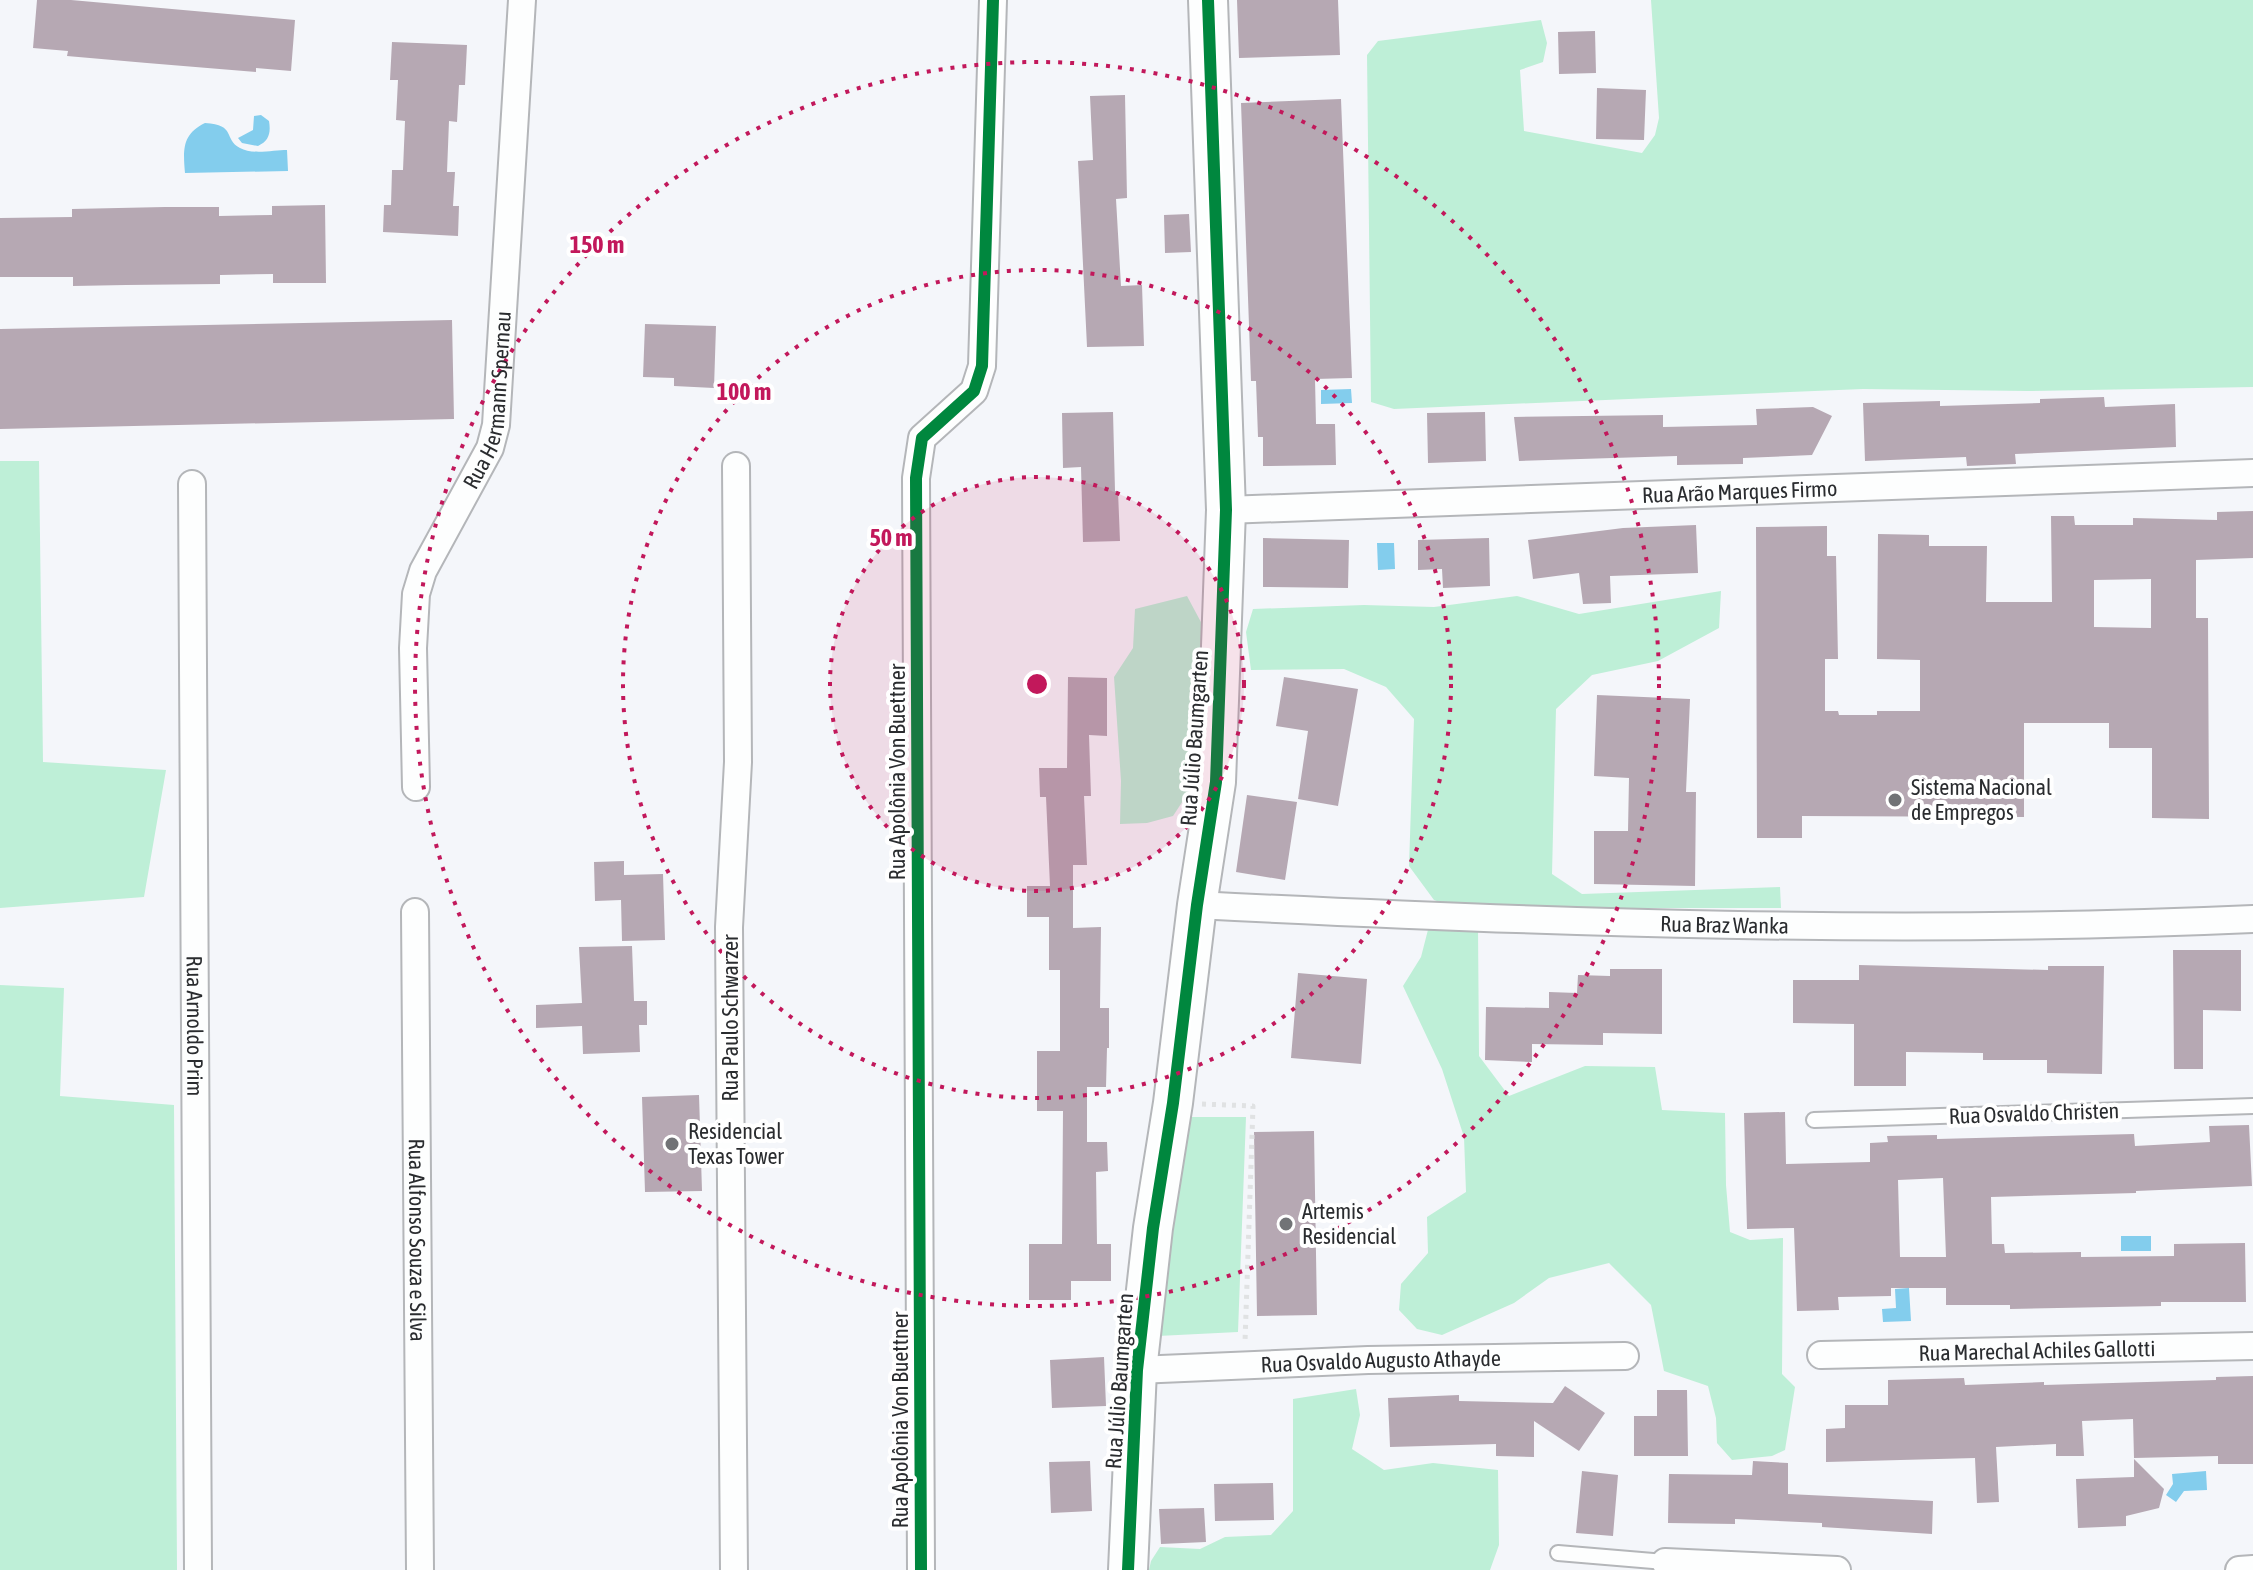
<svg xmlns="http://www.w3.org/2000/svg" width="2253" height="1570" viewBox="0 0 2253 1570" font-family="'Asap Condensed',sans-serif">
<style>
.green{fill:#beefd7}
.water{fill:#83cded}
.building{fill:#b6a8b3;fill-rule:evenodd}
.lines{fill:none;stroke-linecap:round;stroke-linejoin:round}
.lane-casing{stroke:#b4b6b9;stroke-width:18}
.street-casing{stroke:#b4b6b9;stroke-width:30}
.secondary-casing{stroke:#b4b6b9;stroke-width:42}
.path{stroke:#e0e2e3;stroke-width:5;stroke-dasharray:4 6;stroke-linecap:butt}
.lane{stroke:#fdfefe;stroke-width:14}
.street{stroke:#fdfefe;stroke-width:26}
.secondary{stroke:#fdfefe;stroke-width:38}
.cycleway-casing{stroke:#fff;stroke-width:17}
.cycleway{stroke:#00873e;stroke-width:12}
.ring{fill:none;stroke:#c2185b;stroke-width:4;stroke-dasharray:4 8}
.poi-dot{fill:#717376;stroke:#fff;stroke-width:3}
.labels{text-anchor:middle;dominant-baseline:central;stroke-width:8;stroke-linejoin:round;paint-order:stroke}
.street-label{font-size:22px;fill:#2a2c2f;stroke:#fff}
.poi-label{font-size:22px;fill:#2a2c2f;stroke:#fff;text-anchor:start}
.centre{fill:#c2185b;stroke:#fff;stroke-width:4}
.ring-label{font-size:24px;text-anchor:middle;font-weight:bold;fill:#c2185b;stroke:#fff;stroke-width:8;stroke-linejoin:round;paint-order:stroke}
</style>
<rect width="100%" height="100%" fill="#f4f6fa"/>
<path class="green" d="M1651,0H2253V387L2027,391L1863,389L1394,409L1371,402L1367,55L1378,41L1541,20L1547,43L1543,62L1520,70L1524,131L1642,153L1655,135L1659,118Z
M0,461H39L43,762L166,770L144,897L0,908Z
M1721,591L1719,628L1658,661L1592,675L1556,709L1552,874L1582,894L1780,887L1781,908H1457L1434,900L1409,866L1414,719L1386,687L1344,669L1251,670L1246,632L1253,609L1364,605L1434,607L1517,596L1579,614Z
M1187,596L1202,624L1201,717L1194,784L1173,816L1147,823L1120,824L1121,781L1114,677L1133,648L1135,609Z
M1430,922L1478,928L1479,1056L1509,1096L1585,1066L1655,1067L1662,1110L1725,1113L1726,1185L1730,1232L1750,1240L1783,1238L1782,1374L1795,1387L1785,1450L1772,1456L1732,1460L1717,1443L1716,1418L1708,1386L1664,1371L1651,1305L1609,1263L1549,1278L1514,1303L1442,1335L1417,1329L1399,1310L1401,1284L1428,1253L1427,1217L1466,1192L1464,1137L1442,1069L1403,986L1421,957Z
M0,985L64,988L60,1096L174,1105L177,1570H0Z
M1188,1117H1246L1238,1332L1158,1336Z
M1356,1389L1360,1415L1352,1449L1384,1470L1433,1463L1498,1470L1499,1545L1490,1570H1149L1151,1561L1160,1547L1200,1549L1225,1537L1271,1535L1293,1511V1399Z"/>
<path class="water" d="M261,115L269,121C271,133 269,141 258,146L242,143L238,138L253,130L254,116Z
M205,123C237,125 223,139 240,148C252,155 274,150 287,150L288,171L185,173C183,150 182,134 205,123Z
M1351,389L1352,403L1321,404V390Z
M1377,543H1394L1395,569L1378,570Z
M2121,1236H2151V1251H2121Z
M1909,1288L1911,1321L1883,1322L1882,1309L1896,1308L1895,1289Z
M2206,1471L2207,1490L2184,1491L2176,1502L2166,1495L2173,1484L2172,1474Z"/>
<path class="building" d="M37,0H71L295,20L291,71L256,68V72L147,63L67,56L68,51L33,48Z
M1237,0H1338L1340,55L1239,58Z
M1595,31L1596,73L1559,74L1558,32Z
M392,42L467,45L465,85H459L457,122L449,121L447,172H455L453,206H459L458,236L383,232L384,205H391L392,170H403L405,121L396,120L398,80H390Z
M1597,88L1646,90L1644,140L1596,139Z
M1125,95L1127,198L1116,199L1121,286L1142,285L1144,346L1087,347L1078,161L1093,160L1090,96Z
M1341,99L1352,378L1315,379L1316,424H1335L1336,465L1263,466V437H1258L1256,381H1251L1241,103Z
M325,205L326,283H273V274L220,275V284L126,285L73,286V277H0V218L72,217V209L165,207H219V216L272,215V206Z
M1189,214L1191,252L1165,253L1164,215Z
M452,320L454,419L0,429V329Z
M645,324L716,326L714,388L674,386V378L643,377Z
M2104,397L2105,407L2175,404L2176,447L2015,454L2016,464L1967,466L1966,457L1865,461L1863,403L1940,401V406L2040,403V399Z
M1813,407L1832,416L1812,455L1743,458V464L1677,465V456L1519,461L1514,417L1663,415V427L1757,425L1756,409Z
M1113,412L1115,491H1118L1120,541L1083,542L1081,467L1063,468L1062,413Z
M1485,412L1486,461L1428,463L1427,413Z
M2253,511V558L2196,560V618H2208L2209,819L2152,818V748H2109V723H2024V817L1802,816V838H1757L1756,527L1827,526V556H1836L1838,659H1825V711H1838L1839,715H1877V711H1920V660L1877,659L1878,534L1929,535V546H1987L1986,602H2052L2051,516H2074L2075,525H2133V518L2217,520V512ZM2151,579V628L2094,627V580Z
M1696,525L1698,573L1610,576L1611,603L1583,604L1579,573L1533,579L1528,540L1623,528Z
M1263,538L1349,540L1348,588L1263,587Z
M1489,538L1490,586L1443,588L1442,569L1418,570V540Z
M1068,677L1107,678V736L1089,735L1091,796H1084L1087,865H1073V928L1101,927L1100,1008H1109V1048H1107L1106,1087H1087V1142H1107L1108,1171L1096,1172L1097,1244H1111V1281H1071V1300H1029V1244H1062L1063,1111H1037V1051H1060V970H1049V917H1027V886H1050L1046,797H1040L1039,768H1067Z
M1284,677L1358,689L1338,806L1298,799L1308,731L1276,726Z
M1597,695L1690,699L1686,792H1696L1695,886L1594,884V831H1628L1629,778L1594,776Z
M1247,795L1297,802L1285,880L1236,872Z
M624,861V875L663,874L665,940L622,941L621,900L595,901L594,862Z
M632,946L634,1001H647V1025H639L640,1052L583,1054L582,1026L536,1028V1005L582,1003L579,947Z
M2173,950H2241V1011L2203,1010V1069H2174Z
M1859,965L2048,970V966H2104L2102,1074L2047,1073V1060H1983V1053L1906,1052V1086H1854V1024L1793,1023V980H1859Z
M1610,969H1662V1034L1603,1033V1045L1532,1044V1062L1485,1060L1486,1007L1549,1008V992L1577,993L1578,975L1610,976Z
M1298,973L1367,979L1361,1064L1291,1058Z
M699,1095L702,1191L645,1192L642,1097Z
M1785,1112L1786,1164L1870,1162V1143L1888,1142L1887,1136L1937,1135V1139L2134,1134L2135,1146L2210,1142L2209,1126L2249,1125L2252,1186L2136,1191V1193L1991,1197L1992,1244H2004L2005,1253L2081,1252V1257L2174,1256V1244L2245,1243L2246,1302H2161V1306L2010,1309V1305H1946V1288H1891V1296L1838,1297L1839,1310L1797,1311L1794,1228L1747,1229L1744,1113ZM1943,1178L1946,1257H1900L1898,1180Z
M1314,1131L1317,1315L1257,1316L1254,1132Z
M1104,1357L1106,1406L1052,1408L1050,1360Z
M2253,1376V1464H2218V1456L2134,1458L2133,1419L2082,1421L2084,1456H2056V1444L1996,1447L1999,1502L1977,1503L1975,1458L1826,1462V1429L1845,1428V1405H1888V1380L1964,1378L1965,1385L2044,1382V1385L2216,1380V1377Z
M1565,1386L1605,1413L1579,1451L1534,1421V1457L1496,1456V1444L1390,1447L1388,1398L1459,1395V1401L1553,1403Z
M1657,1390H1687L1688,1456H1634V1416H1657Z
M2134,1459L2164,1489L2159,1508L2126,1516V1526L2078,1528L2076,1479L2134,1477Z
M1090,1461L1092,1511L1051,1513L1049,1462Z
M1753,1461L1788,1463V1494L1933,1501L1932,1534L1822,1527V1523L1735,1519V1524L1668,1523L1669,1474L1752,1475Z
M1582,1471L1618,1475L1613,1536L1576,1533Z
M1273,1483L1274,1520L1215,1521L1214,1484Z
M1204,1508L1206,1542L1161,1544L1159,1509Z"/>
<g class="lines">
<defs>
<path id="lane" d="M1814,1120L2253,1106
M1558,1553L1665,1562"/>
<g id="street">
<path id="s1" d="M192,484L198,1570"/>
<path id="s2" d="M1226,510L2253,473"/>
<path id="s3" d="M416,787L413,648L416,594L423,571L490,448L496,425L522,0"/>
<path id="s4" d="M1197,905C1548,923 1901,935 2253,919"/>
<path id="s5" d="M415,912L420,1570"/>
<path id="s6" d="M1821,1355L2253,1346"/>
<path id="s7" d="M1137,1370L1368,1360L1625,1356"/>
<path d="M1665,1562L1837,1570"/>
<path d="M734,1570L729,927L738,762L736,466"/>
<path d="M921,1570L916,478L922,438L974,391L982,366L993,0"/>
<path d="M2239,1570L2253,1569"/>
</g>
<path id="secondary" d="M1128,1570L1137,1370L1153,1228L1173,1103L1197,905L1216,782L1226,510L1208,0"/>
</defs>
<use href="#lane" class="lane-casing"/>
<use href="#street" class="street-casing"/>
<use href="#secondary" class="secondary-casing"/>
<path class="path" d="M1202,1104L1253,1106L1245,1342"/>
<use href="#lane" class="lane"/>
<use href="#street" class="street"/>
<use href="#secondary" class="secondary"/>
<defs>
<path id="cycleway" d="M921,1570L916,478L922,438L974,391L982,366L993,0
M1128,1570L1137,1370L1153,1228L1173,1103L1197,905L1216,782L1226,510L1208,0"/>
</defs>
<use href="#cycleway" class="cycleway-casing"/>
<use href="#cycleway" class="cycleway"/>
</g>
<circle cx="1037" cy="684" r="207" fill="#c2185b" fill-opacity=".12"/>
<g class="ring">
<circle cx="1037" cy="684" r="207"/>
<circle cx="1037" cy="684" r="414"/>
<circle cx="1037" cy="684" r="622"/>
</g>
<g class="poi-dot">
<circle cx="1895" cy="800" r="8"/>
<circle cx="672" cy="1144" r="8"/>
<circle cx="1286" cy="1224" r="8"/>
</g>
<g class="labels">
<g class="street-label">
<text stroke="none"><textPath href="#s3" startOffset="404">Rua Hermann Spernau</textPath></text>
<text stroke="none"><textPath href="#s2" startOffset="514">Rua Arão Marques Firmo</textPath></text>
<text transform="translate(1194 738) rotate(-86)">Rua Júlio Baumgarten</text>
<text transform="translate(897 772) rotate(-90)">Rua Apolônia Von Buettner</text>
<text stroke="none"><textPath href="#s4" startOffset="528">Rua Braz Wanka</textPath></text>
<text transform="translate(730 1018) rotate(-90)">Rua Paulo Schwarzer</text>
<text stroke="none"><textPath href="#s1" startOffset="542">Rua Arnoldo Prim</textPath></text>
<text transform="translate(2034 1113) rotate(-2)">Rua Osvaldo Christen</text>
<text stroke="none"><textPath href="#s5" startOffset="328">Rua Alfonso Souza e Silva</textPath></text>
<text stroke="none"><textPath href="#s6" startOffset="216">Rua Marechal Achiles Gallotti</textPath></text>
<text stroke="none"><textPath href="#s7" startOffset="244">Rua Osvaldo Augusto Athayde</textPath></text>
<text transform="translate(1119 1381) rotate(-86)">Rua Júlio Baumgarten</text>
<text transform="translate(900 1420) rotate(-90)">Rua Apolônia Von Buettner</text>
</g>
<g class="poi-label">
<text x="1911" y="787">Sistema Nacional<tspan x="1911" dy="25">de Empregos</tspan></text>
<text x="688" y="1131">Residencial<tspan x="688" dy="25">Texas Tower</tspan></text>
<text x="1302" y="1211">Artemis<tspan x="1302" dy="25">Residencial</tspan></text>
</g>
</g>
<circle cx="1037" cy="684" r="12" class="centre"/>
<g class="ring-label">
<text x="597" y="253">150 m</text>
<text x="744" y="400">100 m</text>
<text x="891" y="546">50 m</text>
</g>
</svg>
